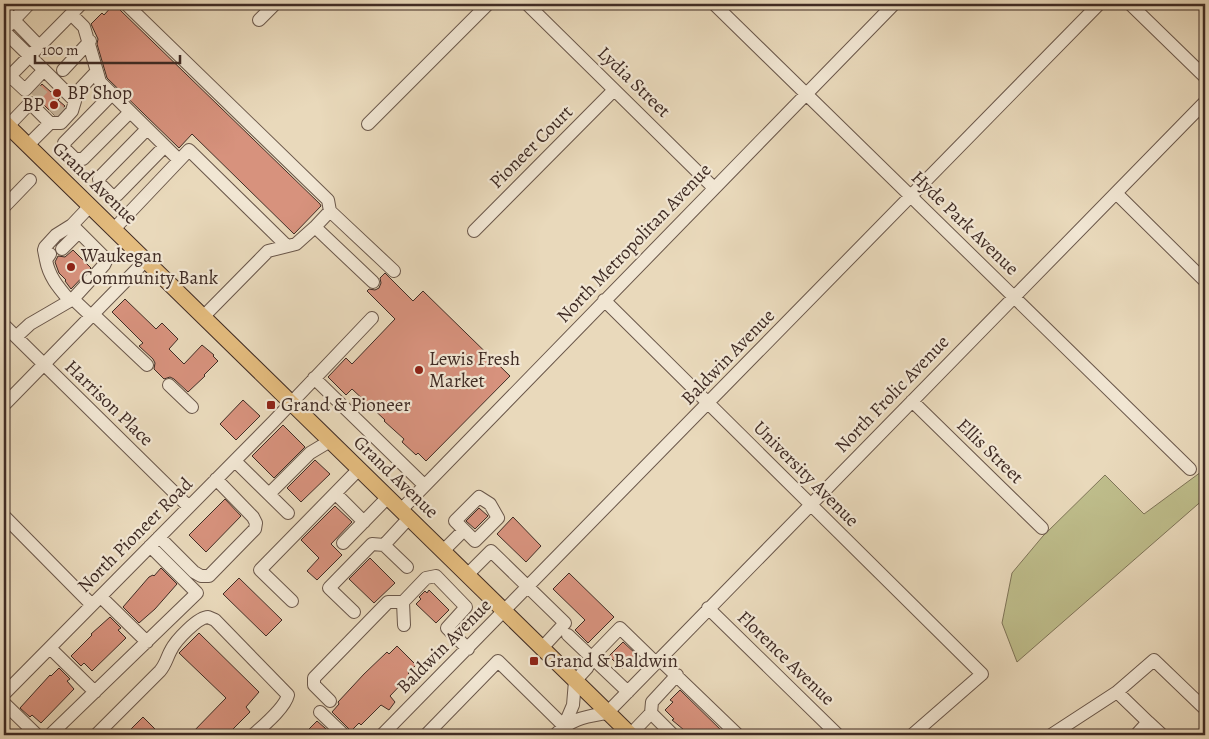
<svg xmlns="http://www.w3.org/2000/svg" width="1209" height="739" viewBox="0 0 1209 739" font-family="Alegreya,serif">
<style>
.green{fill:#bebd8b;stroke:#7f7458}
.building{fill:#d7927d;stroke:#402c25}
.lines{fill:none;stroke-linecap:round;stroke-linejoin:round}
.minor-tunnel{stroke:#c7b69d;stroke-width:12;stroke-dasharray:12 6;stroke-linecap:butt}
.minor-casing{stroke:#6a574a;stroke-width:14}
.major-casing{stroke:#402c25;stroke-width:17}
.minor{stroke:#f1e6d3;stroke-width:12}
.major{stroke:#e4bc7e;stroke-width:15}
.poi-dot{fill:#8f2418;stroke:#f1e6d3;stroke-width:2}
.labels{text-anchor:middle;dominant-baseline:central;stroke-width:4.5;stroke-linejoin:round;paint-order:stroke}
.street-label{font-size:19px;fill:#402c25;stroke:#f1e6d3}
.poi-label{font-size:19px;fill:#402c25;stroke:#f1e6d3;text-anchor:start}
</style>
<rect width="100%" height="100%" fill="#e9d9bb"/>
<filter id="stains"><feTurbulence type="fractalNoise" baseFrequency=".004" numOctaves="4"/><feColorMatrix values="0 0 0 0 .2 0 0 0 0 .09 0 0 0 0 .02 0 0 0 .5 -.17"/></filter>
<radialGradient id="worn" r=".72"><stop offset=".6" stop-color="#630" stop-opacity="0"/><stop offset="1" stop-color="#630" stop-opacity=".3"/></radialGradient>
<path class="green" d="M1205,469V498L1017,662L1002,623L1012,573L1043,536L1105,475L1144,514Z"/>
<path class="building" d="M114,4H118L120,10L320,204L321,206L294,234L192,134L179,148L107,78L97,44L98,39L91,24L102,13L104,15Z
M42,84L51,92L53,90L60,98L58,100L65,106L57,115H54L33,94Z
M73,250L91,268L71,289L65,281L66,280L59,273L55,262L58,256L65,257Z
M385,273L413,301L423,291L510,376L426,461L418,453L416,455L402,442L404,439L384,421L385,420L352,389L346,395L328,377L346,358L352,364L395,319L367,291L369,289L375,290L379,288L381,283L380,278Z
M125,299L156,329L162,323L178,339L169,349L184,364L202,345L214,355L213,356L218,361L204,375L205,376L188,392L174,379L170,377L164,379L154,369L155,363L153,359L139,346L143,343L112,312Z
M243,400L260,416L236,440L220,424Z
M283,425L305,447L274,478L252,456Z
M315,460L330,474L301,502L287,488Z
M225,499L241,516L206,552L189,535Z
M335,506L352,522L331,544L342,555L317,580L307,571L319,558L301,540Z
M479,508L488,516L475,529L466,521Z
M513,517L541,546L526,562L497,534Z
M370,558L395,583L374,603L349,579Z
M161,568L177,584L155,609L139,623L123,607L149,577L153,575L154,576Z
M569,573L614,617L588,643L575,630L585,620L553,589Z
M239,578L282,620L266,636L223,594Z
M429,590L449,610L436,623L416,604L421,599L419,597L425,591L427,593Z
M110,617L121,628L118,630L126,638L92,671L84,663L81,666L71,656L92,635L91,634Z
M199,633L259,692L246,707L250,712L227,735H190L226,698L179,653Z
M623,642L636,654L622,669L609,656Z
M397,646L416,665L408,673L410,675L390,696L395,702L389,710L381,705L361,725L359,723L351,731L332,712L339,704L338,702L364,674L387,652L389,654Z
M59,668L70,679L67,681L74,689L41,723L32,715L30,717L20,708L50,675L51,676Z
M680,690L724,733L722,735H690L672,720L674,719L665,710L673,702L670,700Z
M143,717L161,735H125Z
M317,721L333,735H310L307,731Z"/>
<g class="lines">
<path class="minor-tunnel" d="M35,97L44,87
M53,114L62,104"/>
<defs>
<path id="minor" d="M126,4L328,200L330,211L315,227
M527,4L714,188
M714,4L1190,469
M1130,4L1205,77
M4,10L39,46
M71,14L84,27L100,82L179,160
M259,20L275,4
M9,25L29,4
M4,31L44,70L25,90L10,76
M44,70L75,101L72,111L61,123H50
M63,70L90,41
M4,82L81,4
M81,88L97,71
M112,94L64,143L65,149L75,159H83L130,112
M368,124L488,4
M8,126L30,103L50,123L28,145
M147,129L101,176L99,179L100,184L111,195H117L165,146
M1116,193L1205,281
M4,207L30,180
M330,211L394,271
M114,229L189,150L287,246
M474,231L614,90
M62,249L79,232
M50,254L46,260C49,277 59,288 70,301
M46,260L44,250L45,247L56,235L72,225L90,206
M73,299L91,316
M604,300L982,674L912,735
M93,314L147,365
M204,316L268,251L296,244L315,227L373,282
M4,325L189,507
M16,337L30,324L73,299L104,265L106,261L104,257L72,225
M314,378L424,485
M169,385L192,407
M912,401L1042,528
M4,405L146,260
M235,461L288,513
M269,494L310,453L330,441
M336,494L364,522
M479,497L490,504L498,518L475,541L455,521Z
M401,510L894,4
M4,516L92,605
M159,537L194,572L201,576H209L255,529L256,523L253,517L216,479
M343,543L388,497
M384,545L407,567
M443,551L464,530
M467,575L491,551L565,623L542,648
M101,597L147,642
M292,601L260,570L359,469
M403,602L404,625
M708,608L838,735
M354,612L329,588L372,544L384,545L409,518
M568,635L628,692
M50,648L95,692
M660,660L738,735
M1117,692L1148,722L1136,735
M4,694L274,421L372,318
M330,701L314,685V678L388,602H403L426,578L436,576L466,607L447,628L468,649
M4,703L37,735
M320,712L344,735
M651,713L652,702L677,675
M1148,722L1162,735
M564,726L573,705L575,681L587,668L592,657L620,628L656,663
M50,735L197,593L150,546
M96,735L160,671C166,664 167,657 171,650C176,640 198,617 208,617L215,620L288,695C285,708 263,726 253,735
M382,735L1099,4
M426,735L498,661L564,726
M555,735C572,718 585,717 607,713L1205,102
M630,735L651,713L673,735
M1051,735L1117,692L1154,660L1205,709"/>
<path id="major" d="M4,122L631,735"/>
</defs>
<use href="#minor" class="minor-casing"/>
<use href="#major" class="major-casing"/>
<use href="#minor" class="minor"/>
<use href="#major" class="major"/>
</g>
<g class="poi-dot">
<circle cx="57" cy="93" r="5"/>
<circle cx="54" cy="105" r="5"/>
<circle cx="71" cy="267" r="5"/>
<circle cx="419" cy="370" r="5"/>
<rect x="266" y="400" width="10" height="10" rx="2.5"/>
<rect x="529" y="656" width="10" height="10" rx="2.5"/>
</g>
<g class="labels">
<g class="street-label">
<text transform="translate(634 82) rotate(44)">Lydia Street</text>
<text transform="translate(531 147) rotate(-45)">Pioneer Court</text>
<text transform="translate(95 183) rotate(44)">Grand Avenue</text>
<text transform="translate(965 223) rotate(44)">Hyde Park Avenue</text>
<text transform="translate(634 243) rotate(-46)">North Metropolitan Avenue</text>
<text transform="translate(728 357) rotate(-46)">Baldwin Avenue</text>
<text transform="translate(892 394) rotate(-46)">North Frolic Avenue</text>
<text transform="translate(109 403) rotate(44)">Harrison Place</text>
<text transform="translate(990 451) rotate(44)">Ellis Street</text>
<text transform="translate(806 474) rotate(45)">University Avenue</text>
<text transform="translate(396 477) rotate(44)">Grand Avenue</text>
<text transform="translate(135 535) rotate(-45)">North Pioneer Road</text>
<text transform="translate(444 646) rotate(-45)">Baldwin Avenue</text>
<text transform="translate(786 658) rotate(44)">Florence Avenue</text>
</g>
<g class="poi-label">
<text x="67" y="93">BP Shop</text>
<text x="44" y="105" text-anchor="end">BP</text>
<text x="81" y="256">Waukegan<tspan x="81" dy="22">Community Bank</tspan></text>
<text x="429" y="359">Lewis Fresh<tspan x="429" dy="22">Market</tspan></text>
<text x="281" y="405">Grand &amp; Pioneer</text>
<text x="544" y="661">Grand &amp; Baldwin</text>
</g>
</g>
<rect width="1209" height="739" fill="none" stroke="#e9d9bb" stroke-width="20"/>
<rect x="5" y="5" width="1199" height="729" fill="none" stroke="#402c25" stroke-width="2.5"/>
<rect x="10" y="10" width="1189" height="719" fill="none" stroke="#402c25"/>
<path d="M35 55v8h145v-8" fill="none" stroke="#402c25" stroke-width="2.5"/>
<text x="42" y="55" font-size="15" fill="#402c25" stroke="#f1e6d3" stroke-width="4" paint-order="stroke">100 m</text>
<rect width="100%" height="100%" filter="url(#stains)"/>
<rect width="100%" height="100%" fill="url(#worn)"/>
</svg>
